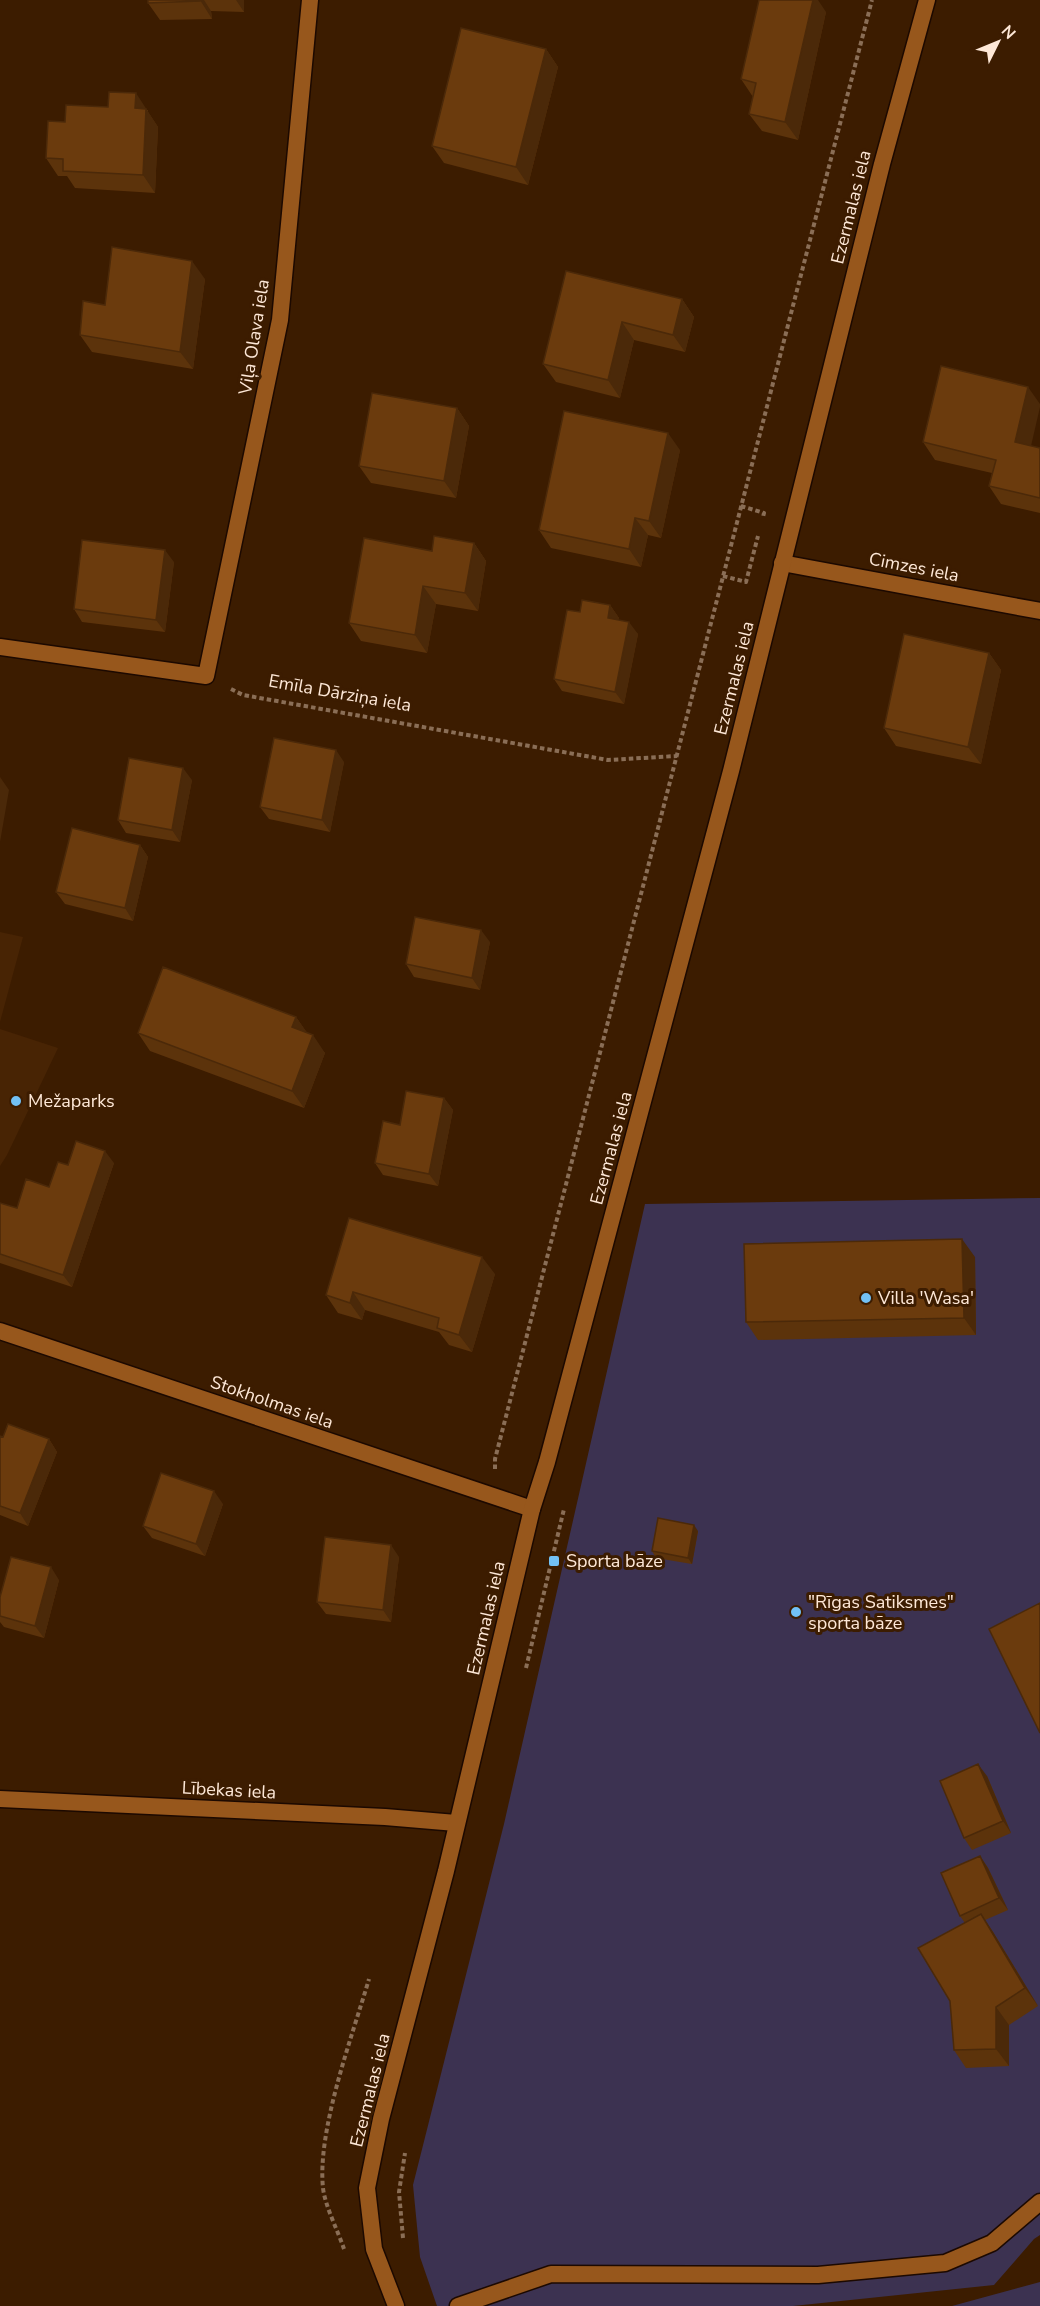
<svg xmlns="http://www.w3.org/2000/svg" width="1040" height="2306" viewBox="0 0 1040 2306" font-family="'Nunito Sans',sans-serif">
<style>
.built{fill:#482404}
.green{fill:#3c3251}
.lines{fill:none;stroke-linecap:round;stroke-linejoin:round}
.service-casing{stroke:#1c0900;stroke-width:19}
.minor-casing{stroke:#1c0900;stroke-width:19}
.tertiary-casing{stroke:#1c0900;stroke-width:19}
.path{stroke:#8a6e56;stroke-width:4;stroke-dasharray:4.5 3;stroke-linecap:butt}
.service{stroke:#97571c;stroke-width:16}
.minor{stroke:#97571c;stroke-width:16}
.tertiary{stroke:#97571c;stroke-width:16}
.wall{fill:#5c330b}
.shaded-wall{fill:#4b2909}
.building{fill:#6b3b0d;stroke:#4b2909;stroke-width:1.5}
.poi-dot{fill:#72c1f5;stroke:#3c1c00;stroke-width:2}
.labels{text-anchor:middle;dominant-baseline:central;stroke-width:6;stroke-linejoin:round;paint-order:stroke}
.street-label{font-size:18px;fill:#fee8d7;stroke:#3c1c00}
.poi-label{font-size:18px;fill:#fee8d7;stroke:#3c1c00;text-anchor:start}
</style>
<rect width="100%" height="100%" fill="#3c1c00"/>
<path class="built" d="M0,932L23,937L0,1022Z
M0,1029L58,1048L7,1155L0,1166Z"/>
<path class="green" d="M1040,1198V2235L1034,2239L994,2285L793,2306H437L420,2257L413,2185L504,1824L645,1204Z
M1040,2282V2306H952Z"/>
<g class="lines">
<defs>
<path id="service" d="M458,2306L551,2274L818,2275L945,2263L992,2243L1040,2202"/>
<path id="minor" d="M782,563L1040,611
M0,647L206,676L280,320L310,0
M0,1331L532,1509
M0,1799L385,1817L456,1823"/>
<path id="tertiary" d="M396,2306L374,2249L367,2188L381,2119L446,1871L532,1509L547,1462L731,771L882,164L927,0"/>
</defs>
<use href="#service" class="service-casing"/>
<use href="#minor" class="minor-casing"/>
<use href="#tertiary" class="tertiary-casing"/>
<path class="path" d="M741,506L764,513L763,517
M723,576L746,582L758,536
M231,689L243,695L608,760L677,756
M495,1469V1459L872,0
M526,1668L564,1509
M403,2238L399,2192L405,2153
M344,2249C338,2231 325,2206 323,2188C317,2130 352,2037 369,1979"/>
<use href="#service" class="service"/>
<use href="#minor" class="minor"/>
<use href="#tertiary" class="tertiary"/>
</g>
<path class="wall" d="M148,0H244V12L211,11L212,19L160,20L148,3Z
M826,12L798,140L762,131L749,114L753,97L741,79Z
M546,49L558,67L528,185L444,163L432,146Z
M148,110V112L158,127L155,193L75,188L67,176H58L46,158L65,122Z
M566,271L682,299L694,317L685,352L634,340L620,398L556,382L543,364Z
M205,279L193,369L92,352L80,335Z
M457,408L469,426L456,498L371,483L359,466Z
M923,442L1031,446L1040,448V513L1001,504L989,486L992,473L935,460Z
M680,450L661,538L648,535L641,567L551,548L539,530Z
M474,543L486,561L478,611L436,604L427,653L361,641L349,623L432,551Z
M174,562L165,632L82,622L74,609Z
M610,605L619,618L618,620L638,634L624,704L562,691L554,679L580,612Z
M989,653L1001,670L981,764L896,746L884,728Z
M344,762L330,832L269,819L260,807Z
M192,780L180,842L126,833L118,820Z
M140,845L148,857L133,921L65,904L56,892Z
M490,942L480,990L414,977L406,964Z
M296,1017L307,1033L325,1053L304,1108L150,1051L138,1033Z
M444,1098L453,1110L438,1186L383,1175L375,1163L400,1125Z
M114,1163L72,1287L0,1263V1203L17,1208L49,1187L68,1165Z
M975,1257L976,1335L758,1340L746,1322Z
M495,1274L472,1352L449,1345L439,1332L365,1310L362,1320L338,1313L326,1295Z
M0,1436L3,1437L49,1439L57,1452L28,1526L0,1515Z
M223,1504L205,1556L152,1538L143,1526Z
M698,1531L692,1564L656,1558L652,1551Z
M399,1557L391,1622L326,1614L317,1602Z
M59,1580L44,1638L4,1627L0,1622V1597Z
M987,1776L1011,1833L972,1850L964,1838Z
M980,1856L988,1868L1008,1910L985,1920L993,1932L1038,2006L1009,2025V2066L966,2068L954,2050L965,1923L960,1916Z"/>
<path class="shaded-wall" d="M200,0H204L211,11L212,19Z
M236,0H244V12Z
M813,0H818L826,12L798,140L785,122Z
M546,49L558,67L528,185L516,167Z
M136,93L158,127L155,193L143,175L135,108Z
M192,261L205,279L193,369L180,352Z
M682,299L694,317L685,352L673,335Z
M622,322L634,340L620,398L608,380Z
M1028,387L1040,404V407L1028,459L1015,442Z
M457,408L469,426L456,498L444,481Z
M668,433L680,450L661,538L649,521Z
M635,518L648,535L641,567L629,549Z
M474,543L486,561L478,611L465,593Z
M165,550L174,562L165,632L156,620Z
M423,586L436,604L427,653L415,635Z
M610,605L619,618L616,630L608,618Z
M629,622L638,634L624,704L615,692Z
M989,653L1001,670L981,764L968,747Z
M336,750L344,762L330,832L322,820Z
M183,768L192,780L180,842L172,830Z
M0,777L9,790L0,842Z
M140,845L148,857L133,921L125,908Z
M481,930L490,942L480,990L472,978Z
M296,1017L308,1034L292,1027Z
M313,1035L325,1053L304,1108L292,1091Z
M444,1098L453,1110L438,1186L429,1174Z
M105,1151L114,1163L72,1287L63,1275Z
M962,1239L975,1257L976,1335L964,1318Z
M482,1257L495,1274L472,1352L459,1335Z
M353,1292L365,1310L362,1320L350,1303Z
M49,1439L57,1452L28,1526L20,1513Z
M214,1491L223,1504L205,1556L196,1544Z
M694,1525L698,1531L692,1564L688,1558Z
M391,1545L399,1557L391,1622L383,1610Z
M51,1567L59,1580L44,1638L35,1626Z
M978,1764L987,1776L1011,1833L1003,1821Z
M980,1856L988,1868L1008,1910L999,1898Z
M981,1914L993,1932L1038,2006L1025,1988Z
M996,2007L1009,2025V2066L996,2049Z"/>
<path class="building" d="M148,0H200V1L148,3Z
M759,0H813L785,122L749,114L756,83L741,79Z
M461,28L546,49L516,167L432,146Z
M109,92L136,93L135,108L146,109L143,175L63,171V159L46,158L48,121L65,122L66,105L108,107Z
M112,247L192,261L180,352L80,335L83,301L105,305Z
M566,271L682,299L673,335L622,322L608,380L543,364Z
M941,366L1028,387L1015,442L1040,448V498L989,486L996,460L923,442Z
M372,393L457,408L444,481L359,466Z
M564,411L668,433L649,521L635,518L629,549L539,530Z
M434,536L474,543L465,593L423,586L415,635L349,623L364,538L432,551Z
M82,540L165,550L156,620L74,609Z
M582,600L610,605L608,618L629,622L615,692L554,679L567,610L580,612Z
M904,634L989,653L968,747L884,728Z
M274,738L336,750L322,820L260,807Z
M129,758L183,768L172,830L118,820Z
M72,828L140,845L125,908L56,892Z
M415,917L481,930L472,978L406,964Z
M163,967L296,1017L292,1027L313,1035L292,1091L138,1033Z
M406,1091L444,1098L429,1174L375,1163L383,1121L400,1125Z
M76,1141L105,1151L63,1275L0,1254V1203L17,1208L26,1179L49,1187L58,1162L68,1165Z
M349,1218L482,1257L459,1335L437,1328L439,1318L353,1292L350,1303L326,1295Z
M962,1239L964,1318L746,1322L744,1244Z
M8,1424L49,1439L20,1513L0,1506V1436L3,1437Z
M161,1473L214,1491L196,1544L143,1526Z
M658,1518L694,1525L688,1558L652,1551Z
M325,1537L391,1545L383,1610L317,1602Z
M11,1557L51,1567L35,1626L0,1616V1597Z
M1040,1603V1733L989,1629Z
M978,1764L1003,1821L964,1838L940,1781Z
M980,1856L999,1898L960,1916L941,1873Z
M981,1914L1025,1988L996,2007V2049L954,2050L950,2001L918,1948Z"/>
<g class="poi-dot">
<circle cx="16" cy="1101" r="6"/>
<circle cx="866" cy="1298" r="6"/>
<rect x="548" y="1555" width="12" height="12" rx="3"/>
<circle cx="796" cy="1612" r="6"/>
</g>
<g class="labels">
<g class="street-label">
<text transform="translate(851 207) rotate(-76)">Ezermalas iela</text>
<text transform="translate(254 337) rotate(-81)">Viļa Olava iela</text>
<text transform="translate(914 567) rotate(11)">Cimzes iela</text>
<text transform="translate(734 678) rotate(-76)">Ezermalas iela</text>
<text transform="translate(340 693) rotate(10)">Emīla Dārziņa iela</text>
<text transform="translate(611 1148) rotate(-75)">Ezermalas iela</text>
<text transform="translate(272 1402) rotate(19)">Stokholmas iela</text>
<text transform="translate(486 1618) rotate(-77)">Ezermalas iela</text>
<text transform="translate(229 1790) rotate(3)">Lībekas iela</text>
<text transform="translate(370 2090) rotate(-76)">Ezermalas iela</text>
</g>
<g class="poi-label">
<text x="28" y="1101">Mežaparks</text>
<text x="878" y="1298">Villa 'Wasa'</text>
<text x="566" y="1561">Sporta bāze</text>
<text x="808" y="1602">"Rīgas Satiksmes"<tspan x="808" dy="21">sporta bāze</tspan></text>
</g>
</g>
<g transform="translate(998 42) rotate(47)" stroke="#3c1c00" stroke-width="4.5" paint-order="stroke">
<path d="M0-4.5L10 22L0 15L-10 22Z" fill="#fee8d7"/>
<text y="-9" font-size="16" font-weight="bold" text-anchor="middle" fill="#fee8d7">N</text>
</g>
</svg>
